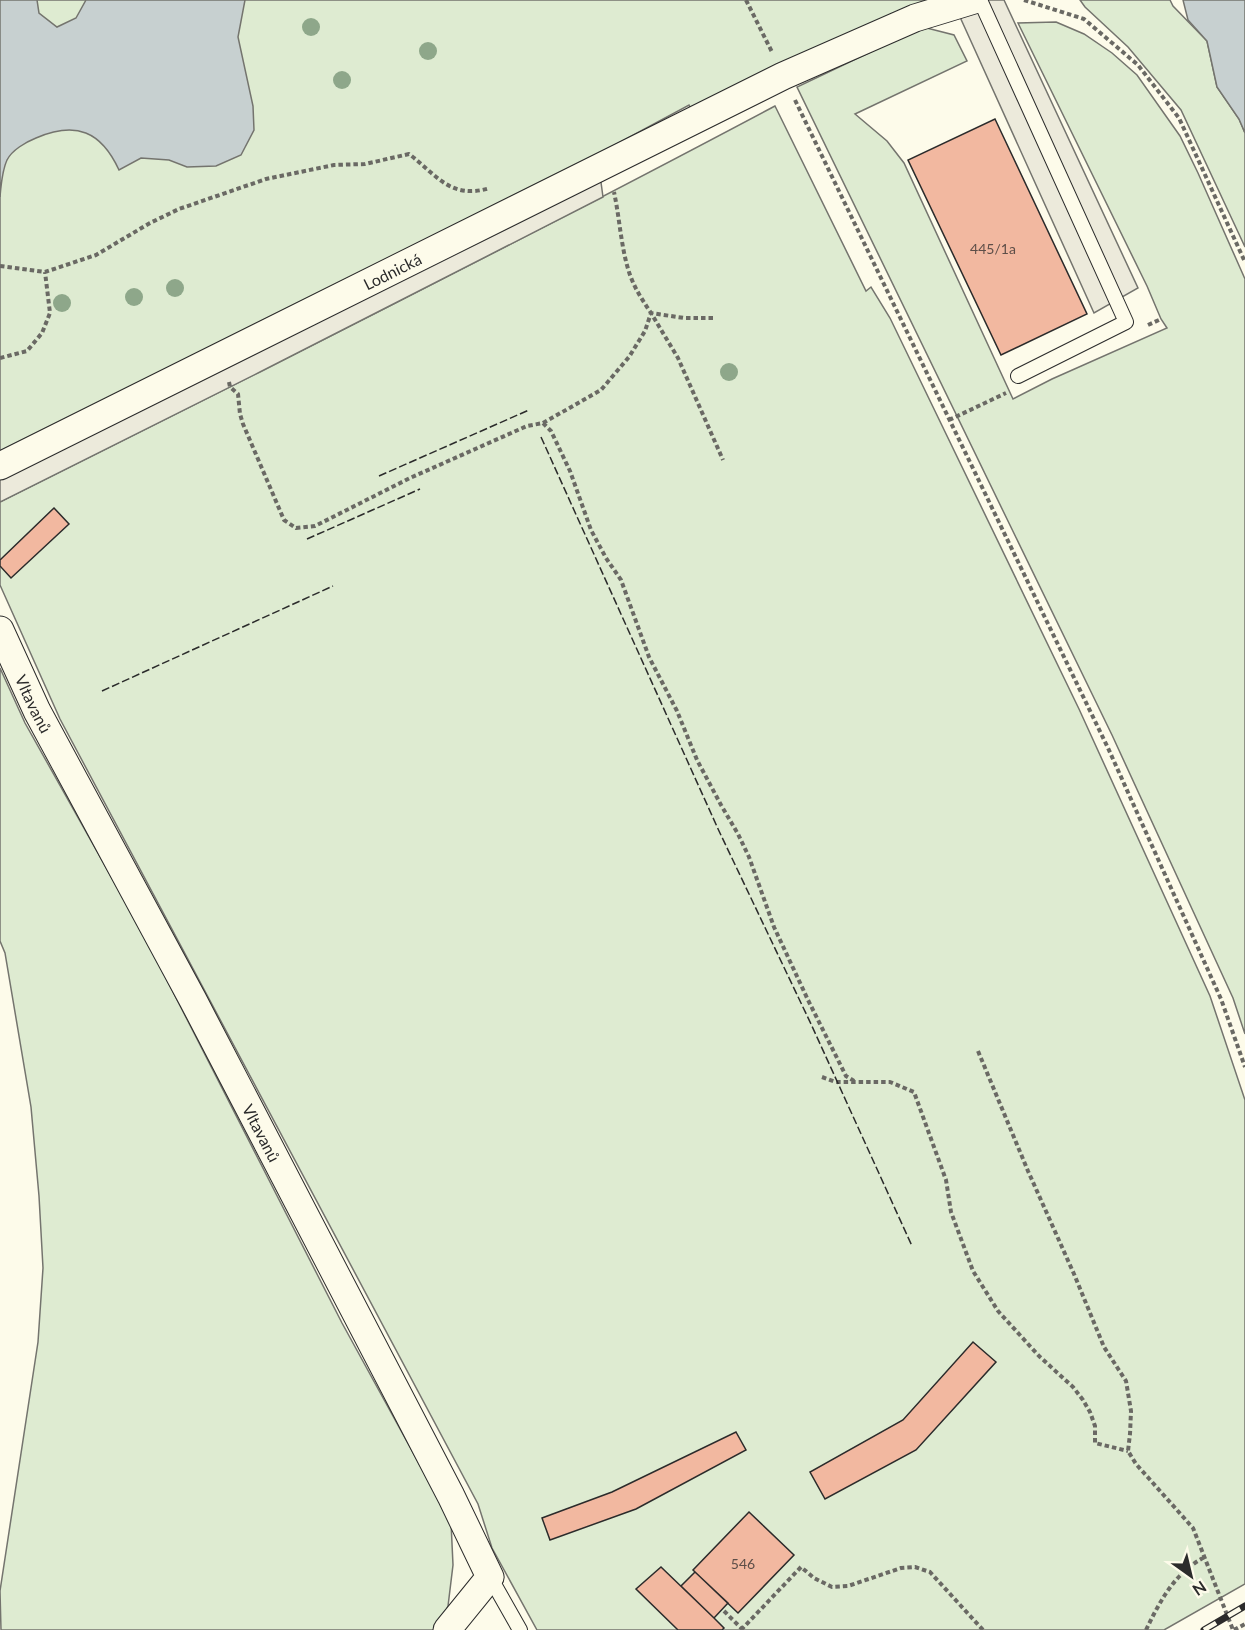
<svg xmlns="http://www.w3.org/2000/svg" width="1245" height="1630" viewBox="0 0 1245 1630" font-family="Lato,sans-serif">
<style>
.green{fill:#deebd1;stroke:#74746e;stroke-width:1.5}
.parking{fill:#eceadb;stroke:#74746e;stroke-width:1.5}
.water{fill:#c7d0d0;stroke:#74746e;stroke-width:1.5}
.building{fill:#f2b8a0;stroke:#2b2b2b;stroke-width:1.5}
.lines{fill:none;stroke-linecap:round;stroke-linejoin:round}
.service-casing{stroke:#2b2b2b;stroke-width:16}
.minor-casing{stroke:#2b2b2b;stroke-width:29}
.path{stroke:#6a6964;stroke-width:4;stroke-dasharray:4.5 3;stroke-linecap:butt}
.service{stroke:#fdfbea;stroke-width:14}
.minor{stroke:#fdfbea;stroke-width:27}
.rail-casing{stroke:#2b2b2b;stroke-width:7}
.rail{stroke:#fdfbea;stroke-width:4.5;stroke-dasharray:14;stroke-linecap:butt}
.fence{stroke:#2b2b2b;stroke-width:1.5;stroke-dasharray:8 3;stroke-linecap:butt}
.tree{fill:#8ea78a}
.labels{text-anchor:middle;dominant-baseline:central;stroke-width:4.5;stroke-linejoin:round;paint-order:stroke}
.number-label{font-size:14px;fill:#5d4e48}
.street-label{font-size:16px;fill:#2b2b2b;stroke:#fdfbea}
</style>
<rect width="100%" height="100%" fill="#fdfbea"/>
<path class="green" d="M0,0H929L691,110L689,105L613,146L0,457Z
M1080,0H1170L1173,6L1207,41L1217,87L1239,119L1245,133V247L1181,110L1128,47L1085,7Z
M1056,22L1084,34L1112,53L1137,75L1180,136L1198,173L1245,279V1034L1233,998L1112,735L797,87L923,27L954,35L967,61L855,114L887,141L904,163L1013,399L1052,379L1167,328L1161,319L1147,286L1018,23Z
M775,106L866,291L871,287L890,318L1079,709L1210,996L1245,1100V1584L1164,1630H537L492,1548L478,1504L60,719L0,585V502C260,372 519,242 775,106Z
M0,668L25,723L145,937L342,1323L451,1522L453,1565L448,1606L437,1630H1L0,1591L38,1342L43,1268L39,1196L31,1107L5,953L0,941Z"/>
<path class="parking" d="M974,0H1004L1138,288L1094,313L955,6Z
M600,175L603,197L260,372L0,502V477Z"/>
<path class="water" d="M0,0H37L39,13L57,27L76,18L86,0H245L238,37L253,106L254,130L241,155L216,166L187,167L169,160L141,158L119,170C101,131 76,121 36,138C26,142 12,150 7,160C2,171 1,185 0,197Z
M1183,0H1245V133L1239,119L1217,87L1207,41L1188,20Z"/>
<path class="building" d="M995,119L1087,314L1001,355L908,160Z
M54,508L69,524L11,578L0,566V560Z
M973,1342L996,1362L916,1450L825,1499L810,1472L903,1420Z
M736,1432L746,1450L636,1509L550,1540L542,1518L612,1492Z
M749,1512L794,1555L738,1613L693,1570Z
M661,1567L714,1618L724,1628L722,1630H678L636,1589Z
M695,1572L728,1603L714,1618L681,1586Z"/>
<g class="lines">
<defs>
<path id="service" d="M980,0L1126,322L1018,376
M490,1577L520,1630"/>
<g id="minor">
<path id="s1" d="M0,466L783,76L915,18L974,0"/>
<path id="s2" d="M0,630L37,711L193,1000L451,1496L490,1577L447,1630"/>
</g>
</defs>
<use href="#service" class="service-casing"/>
<use href="#minor" class="minor-casing"/>
<path class="path" d="M746,0L772,52
M1024,0L1084,19L1138,65L1179,118L1245,262
M795,100L1108,748L1221,999L1245,1067
M0,266L45,272L96,255L150,223L179,209L266,179L334,165L365,164L409,154C437,175 450,200 490,188
M713,318H684L651,313L678,358L723,460
M1148,325L1161,319
M0,358L27,351L42,333L50,313L45,272
M229,382L230,387L238,394L240,414L243,424L284,520L296,528L315,526L410,478L527,426L543,423L551,431L570,471L591,530L606,558L621,580L649,657L677,711L697,760L721,805L738,834L749,857L774,927L808,1000L846,1076L854,1081
M949,420L1006,393
M543,423L601,390L629,357L645,331L651,313C643,301 635,289 630,275C621,249 620,220 614,192
M978,1051L1028,1171L1074,1274L1104,1347L1126,1381L1131,1411L1130,1434L1128,1451L1136,1464L1193,1528L1233,1630
M822,1077L836,1082H890L914,1092L946,1180L951,1212L973,1271L998,1311L1039,1356L1073,1387L1083,1400L1090,1412L1095,1426V1443L1128,1451
M724,1611L742,1629
M741,1630L801,1567L814,1578L832,1587L848,1586L901,1568L915,1567L930,1572L983,1630
M1146,1630C1160,1601 1175,1572 1205,1557
M1234,1630L1245,1624"/>
<use href="#service" class="service"/>
<use href="#minor" class="minor"/>
<defs>
<path id="rail" d="M1204,1630L1245,1606"/>
</defs>
<use href="#rail" class="rail-casing"/>
<use href="#rail" class="rail"/>
<path class="fence" d="M541,437L719,831L811,1024L912,1246
M379,476L529,410
M307,539L420,489
M102,691L333,586"/>
</g>
<g class="tree">
<circle cx="311" cy="27" r="9"/>
<circle cx="428" cy="51" r="9"/>
<circle cx="342" cy="80" r="9"/>
<circle cx="175" cy="288" r="9"/>
<circle cx="134" cy="297" r="9"/>
<circle cx="62" cy="303" r="9"/>
<circle cx="729" cy="372" r="9"/>
</g>
<g class="labels">
<g class="number-label">
<text x="993" y="248">445/1a</text>
<text x="743" y="1563">546</text>
</g>
<g class="street-label">
<text stroke="none"><textPath href="#s1" startOffset="438">Lodnická</textPath></text>
<text stroke="none"><textPath href="#s2" startOffset="81">Vltavanů</textPath></text>
<text stroke="none"><textPath href="#s2" startOffset="567">Vltavanů</textPath></text>
</g>
</g>
<g transform="translate(1191 1576) rotate(146)" stroke="#fdfbea" stroke-width="4.5" paint-order="stroke">
<path d="M0-4.5L10 22L0 15L-10 22Z" fill="#2b2b2b"/>
<text y="-9" font-size="16" font-weight="bold" text-anchor="middle" fill="#2b2b2b">N</text>
</g>
</svg>
